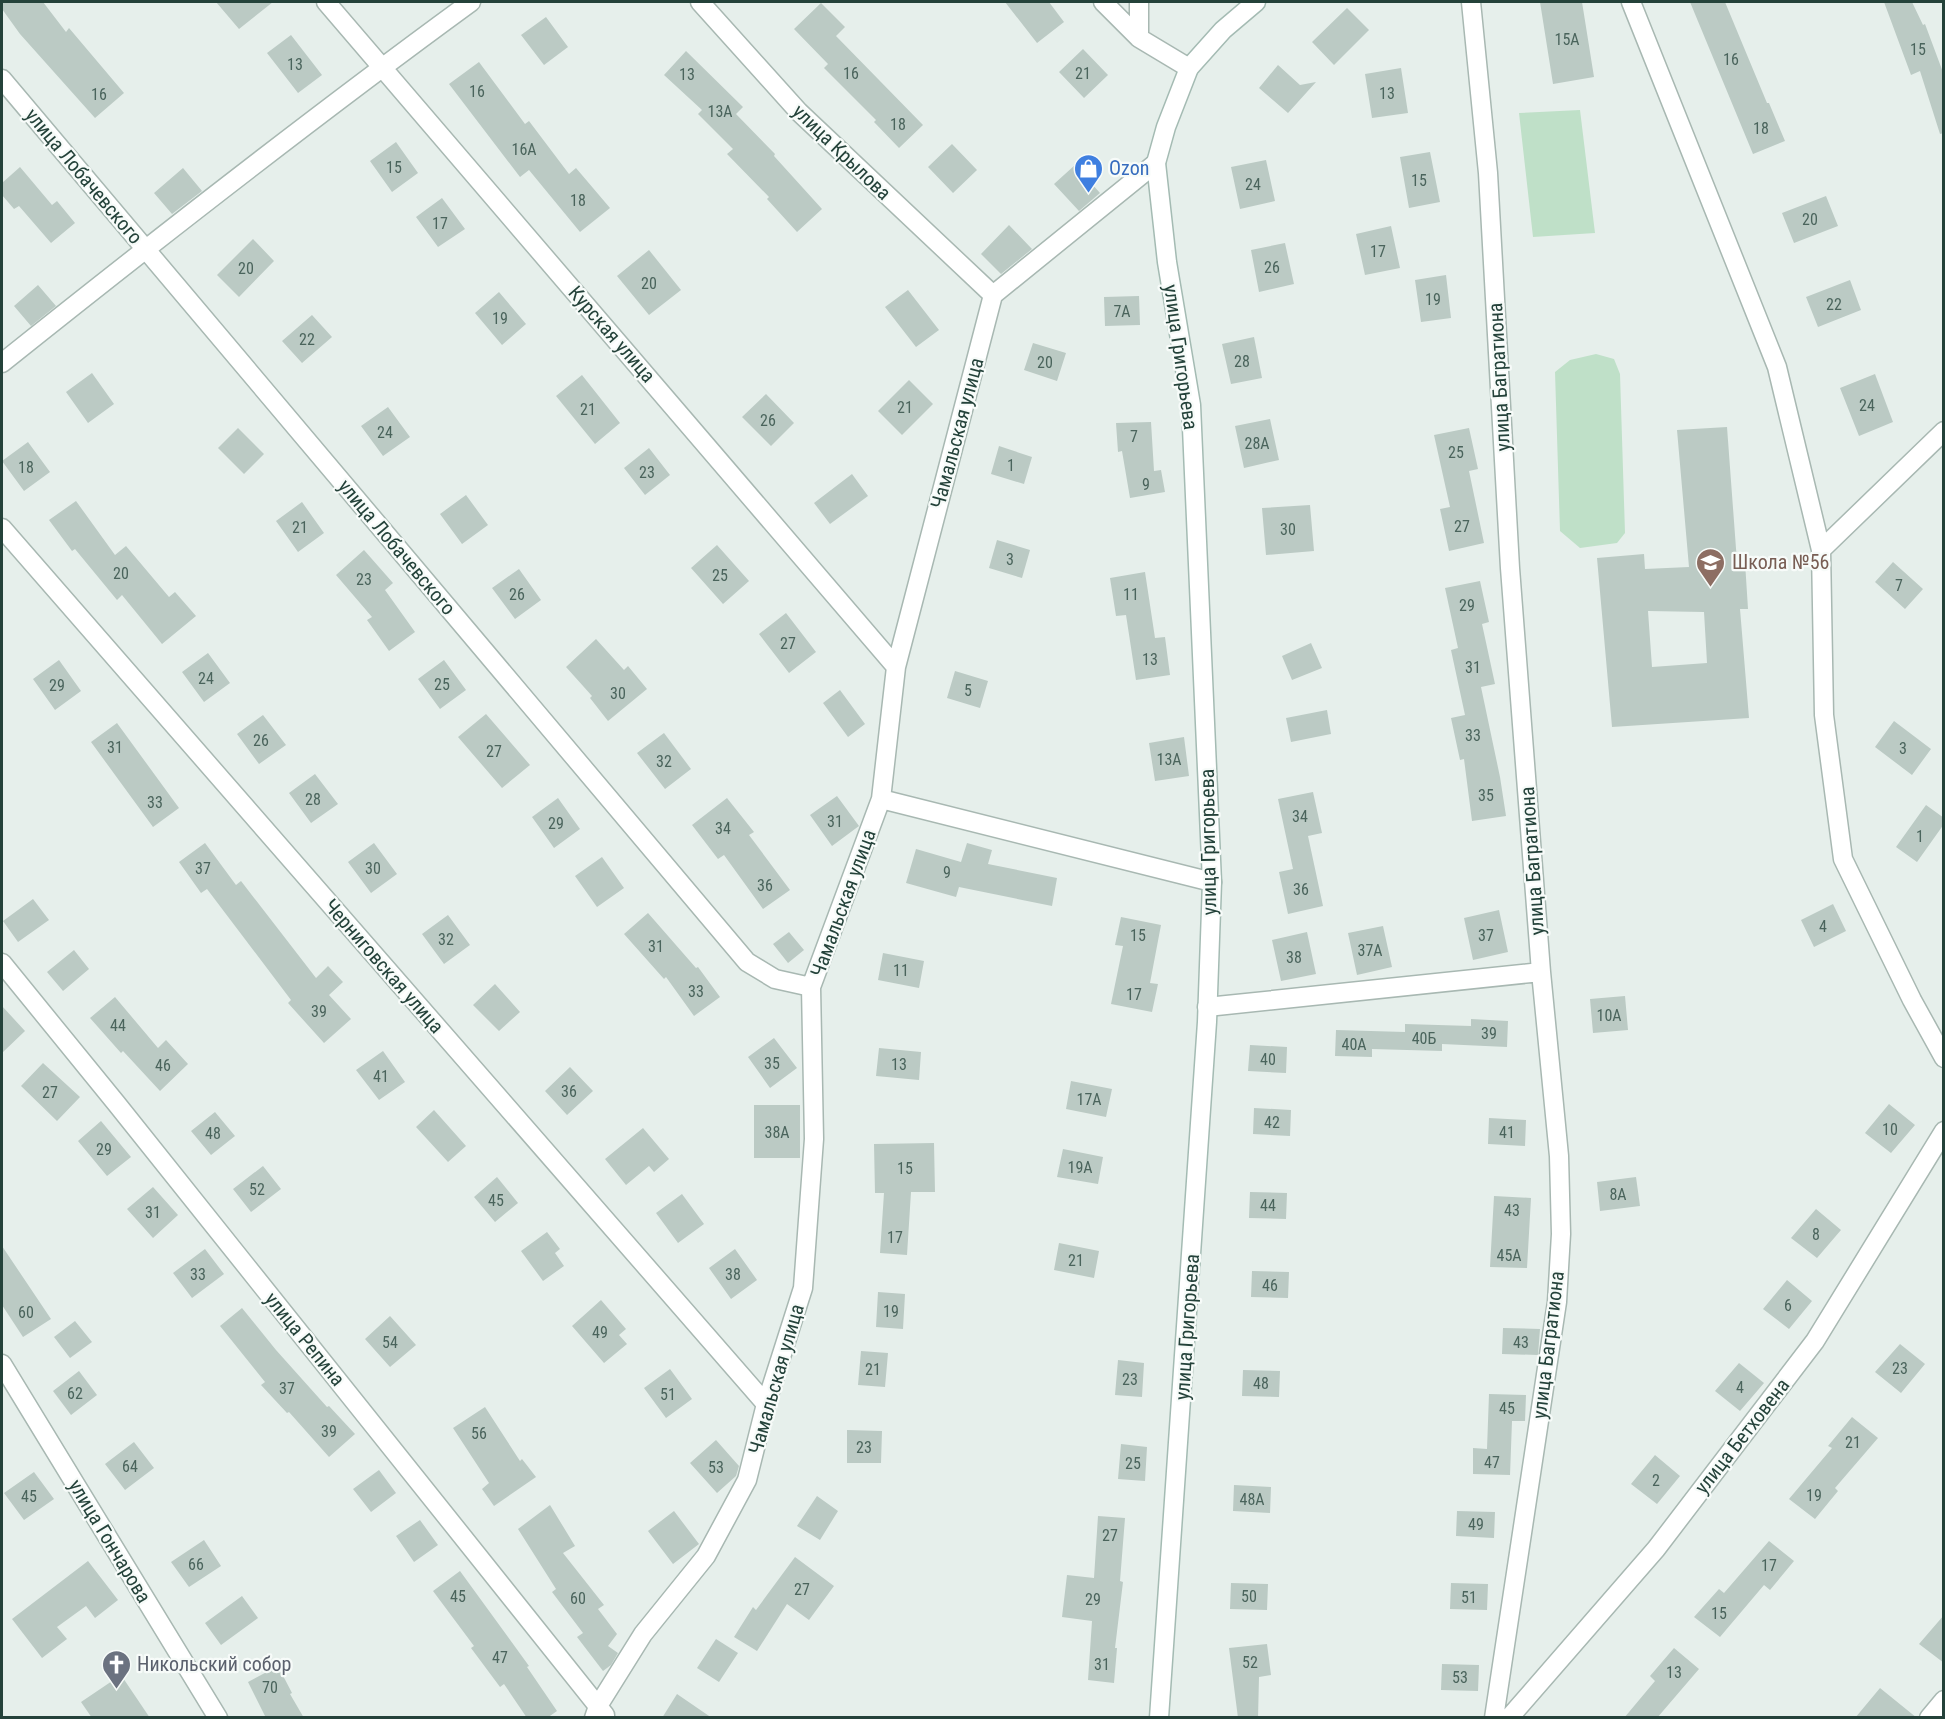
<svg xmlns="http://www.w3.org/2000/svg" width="1945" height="1719" viewBox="0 0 1945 1719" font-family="'Roboto Condensed',sans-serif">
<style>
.green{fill:#bfe0c8}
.building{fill:#bbcac4;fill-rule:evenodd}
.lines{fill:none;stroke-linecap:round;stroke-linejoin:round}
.street-casing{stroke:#a8b8b2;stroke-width:21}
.secondary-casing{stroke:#a4bbb3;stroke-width:21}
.street{stroke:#fff;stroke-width:18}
.secondary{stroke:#fff;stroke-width:18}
.labels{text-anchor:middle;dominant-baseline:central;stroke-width:4.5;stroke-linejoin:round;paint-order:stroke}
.number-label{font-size:16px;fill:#4a645c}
.street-label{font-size:20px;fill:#24423a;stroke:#f7fbf9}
.shop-label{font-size:20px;fill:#366cbe;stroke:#f7fbf9;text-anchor:start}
.education-label{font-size:20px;fill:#785e54;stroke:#f7fbf9;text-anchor:start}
.worship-label{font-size:20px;fill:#5b616d;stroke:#f7fbf9;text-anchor:start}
</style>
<rect width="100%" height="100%" fill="#e6efeb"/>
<path class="green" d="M1580,110L1595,233L1533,237L1519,113Z
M1596,354L1614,359L1620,374L1625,533L1617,543L1580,548L1560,531L1555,372L1570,360Z"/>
<path class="building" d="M2,2H43L66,32L69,28L124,93L95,118L20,34L2,9Z
M216,2H273L239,29Z
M1005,2H1049L1064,22L1037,43Z
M1540,2H1582L1594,77L1553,84Z
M1690,2H1725L1767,103H1769L1785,141L1753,154Z
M1884,2H1912L1923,25L1925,24L1944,75V133L1940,134L1920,71L1911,75Z
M821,3L845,27L836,36L923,125L899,148L874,122L876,120L824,68L828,64L794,29Z
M1347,8L1369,30L1334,65L1312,42Z
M546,17L568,47L544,65L521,35Z
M291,35L322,75L298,93L267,53Z
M1083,49L1108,75L1084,98L1059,72Z
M686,51L743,107L736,114L775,154L774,156L822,209L797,232L767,199L769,197L727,154L733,149L698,114L702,110L664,75Z
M479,62L525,124L529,121L569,174L576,168L610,208L580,232L529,170L520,177L449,84Z
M1278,65L1300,85L1316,82L1288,113L1259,88Z
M1401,68L1408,113L1372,118L1365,74Z
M396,142L418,173L392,192L370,161Z
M952,144L977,170L953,193L928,167Z
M1430,152L1440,202L1409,208L1400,157Z
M1266,160L1275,201L1240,209L1231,167Z
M1075,165L1100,193L1079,211L1054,184Z
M20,167L52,205L57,201L75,223L51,243L19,206L14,209L2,195V183Z
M183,168L202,191L172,214L154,193Z
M1826,196L1838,226L1794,243L1782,213Z
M442,198L465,229L438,247L416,217Z
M1009,225L1032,249L1001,274L981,254Z
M1391,226L1400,268L1365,275L1356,234Z
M253,239L274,261L239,297L217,275Z
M1285,243L1294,284L1259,292L1251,250Z
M649,250L681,290L649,315L617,276Z
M1446,275L1451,318L1421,322L1415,280Z
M1850,280L1861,310L1818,327L1806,297Z
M38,285L56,306L31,326L14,306Z
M908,290L939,330L916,347L885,307Z
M499,292L526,324L502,345L475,313Z
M1139,296L1140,325L1105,326L1104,297Z
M312,315L332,337L302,363L282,341Z
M1254,337L1262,378L1231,384L1222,344Z
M1033,343L1066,353L1057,381L1024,370Z
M92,373L114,404L88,423L66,392Z
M1875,374L1893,422L1859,436L1840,388Z
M582,375L620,423L595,444L556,396Z
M909,380L933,404L902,435L878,411Z
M766,394L794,423L771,446L742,417Z
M388,407L410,437L383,456L361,426Z
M1270,419L1279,460L1244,468L1235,426Z
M1151,422L1154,471L1161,470L1165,492L1130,498L1122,451L1118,452L1116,423Z
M1727,427L1737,562H1745L1748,609H1740L1749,718L1612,727L1597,558L1644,554L1645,569L1689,567L1677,430ZM1648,611L1704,612L1707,663L1652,667Z
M238,428L264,454L244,474L218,448Z
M1469,428L1478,469L1469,471L1484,543L1449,551L1440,509L1450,507L1434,435Z
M28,442L50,472L24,491L2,461Z
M999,446L1032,457L1024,484L991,474Z
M649,448L670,475L645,495L624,468Z
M852,474L868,496L830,524L814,503Z
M466,495L488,525L462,544L440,514Z
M76,501L115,555L126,546L169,597L175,592L196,616L162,644L122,595L117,600L75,549L72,551L49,520Z
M302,502L324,533L298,552L276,521Z
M1310,505L1314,551L1266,555L1262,508Z
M997,540L1030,550L1022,578L989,568Z
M717,545L749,581L723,604L691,568Z
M364,550L393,583L385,590L415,632L389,651L367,620L372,617L336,575Z
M1893,562L1923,589L1905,609L1875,582Z
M519,569L541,600L515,619L492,588Z
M1145,572L1155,638L1165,637L1170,675L1136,680L1126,615L1116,616L1110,578Z
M1480,581L1489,622L1482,624L1495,684L1481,687L1500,777L1506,816L1472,821L1464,759L1460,760L1451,718L1465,715L1451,650L1458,648L1445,588Z
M786,613L816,652L789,673L759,634Z
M596,639L624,670L628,666L647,689L608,721L590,698L592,696L566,667Z
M1311,643L1322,668L1292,680L1282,656Z
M208,653L230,683L204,702L182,672Z
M59,660L81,691L55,710L33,679Z
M444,660L466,690L440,709L418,679Z
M955,671L988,681L980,708L947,698Z
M840,690L865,724L848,737L823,703Z
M1327,710L1331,734L1291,742L1286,718Z
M486,714L530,765L502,788L458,737Z
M263,715L286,745L259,764L237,734Z
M1894,721L1931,749L1912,775L1875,747Z
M117,723L179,808L153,827L91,742Z
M664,733L691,769L665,789L637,753Z
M1184,737L1189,776L1155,781L1149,743Z
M315,774L338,804L311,823L289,793Z
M1313,792L1322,833L1308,836L1323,906L1288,914L1279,872L1293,869L1278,799Z
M837,796L859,826L832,846L810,815Z
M558,798L580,829L554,848L532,817Z
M727,798L754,832L749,835L790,890L763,909L724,855L718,859L692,825Z
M1926,805L1944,818V824L1917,862L1896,847Z
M205,843L236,885L241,881L316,978L328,966L343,982L329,995L351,1019L324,1043L288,1003L291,1000L207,889L201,893L179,862Z
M374,843L397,874L371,893L348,862Z
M967,843L992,850L988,864L1057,878L1052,906L959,887L956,897L906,883L916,849L961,862Z
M602,857L624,888L597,907L575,876Z
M33,899L49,920L18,942L3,921Z
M1833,904L1846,931L1814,947L1801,920Z
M1499,910L1508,952L1473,960L1464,918Z
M648,913L696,968L698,967L720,997L694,1016L666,977L664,979L624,934Z
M448,915L470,945L444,964L422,934Z
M1121,917L1161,925L1150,983L1158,984L1152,1012L1111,1004L1123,946L1115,945Z
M1383,926L1392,967L1357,975L1348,933Z
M789,932L804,950L788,963L773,944Z
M1307,932L1316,974L1281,981L1272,940Z
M74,950L89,969L63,991L47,972Z
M883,953L924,961L919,988L878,980Z
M495,984L520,1012L499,1031L473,1005Z
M1625,996L1628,1030L1593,1033L1590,999Z
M115,997L158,1048L166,1040L188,1064L160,1091L123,1051L121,1053L90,1018Z
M2,1006L25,1031L2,1053Z
M1471,1019L1508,1021L1507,1047L1442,1044V1051L1372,1049V1057L1335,1056L1336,1030L1405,1032V1024L1471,1026Z
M774,1038L797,1068L770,1088L748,1057Z
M1250,1045L1287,1047L1286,1073L1248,1071Z
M879,1048L921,1052L919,1080L876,1076Z
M383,1051L405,1082L379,1100L356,1070Z
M43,1063L80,1097L57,1121L21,1086Z
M570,1067L593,1091L567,1115L545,1091Z
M1071,1081L1112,1089L1106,1117L1066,1109Z
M1889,1104L1915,1125L1891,1153L1865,1133Z
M754,1105H800V1158H754Z
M1254,1108L1291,1110L1290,1136L1253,1134Z
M434,1110L466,1146L448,1162L416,1127Z
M215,1112L235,1136L211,1155L191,1131Z
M1489,1118L1526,1120L1525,1146L1488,1144Z
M101,1121L131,1157L107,1176L78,1141Z
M643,1128L669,1159L654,1172L649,1166L626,1185L605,1159Z
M934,1143L935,1192H911L907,1255L880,1253L884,1193H875L874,1144Z
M1063,1149L1103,1157L1098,1184L1057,1177Z
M263,1166L281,1189L251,1212L233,1189Z
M497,1177L518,1203L495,1222L474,1197Z
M1636,1177L1640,1206L1600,1211L1597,1182Z
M153,1187L178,1215L153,1238L127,1209Z
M1250,1192L1287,1193L1286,1219L1249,1218Z
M682,1194L704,1224L678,1243L656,1213Z
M1494,1196L1531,1198L1527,1268L1490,1267Z
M1816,1209L1841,1230L1817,1258L1791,1238Z
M547,1232L560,1249L555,1253L564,1266L543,1281L521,1251Z
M1059,1243L1099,1251L1094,1278L1054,1270Z
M2,1246L51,1319L23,1337L2,1305Z
M205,1249L224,1274L192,1298L173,1273Z
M735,1249L757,1280L731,1299L709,1268Z
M1252,1271L1289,1272L1288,1298L1251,1297Z
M1787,1280L1812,1301L1789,1329L1763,1309Z
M878,1292L905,1294L903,1329L876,1327Z
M601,1300L626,1329L619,1335L627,1344L604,1363L572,1326Z
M242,1308L276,1350L327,1407L329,1406L355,1434L329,1457L289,1412L287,1413L261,1385L265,1382L220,1326Z
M390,1316L416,1345L390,1367L365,1339Z
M75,1321L92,1342L70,1358L54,1337Z
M1503,1328L1540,1329L1538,1355L1502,1354Z
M1900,1344L1925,1364L1901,1393L1875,1372Z
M861,1351L888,1353L885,1387L858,1385Z
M1118,1360L1144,1363L1142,1397L1115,1395Z
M1739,1363L1764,1383L1740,1411L1715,1391Z
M670,1369L692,1399L666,1418L644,1388Z
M1243,1370L1280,1371L1279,1397L1242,1396Z
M79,1371L97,1395L71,1415L53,1391Z
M1489,1394L1526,1395L1525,1421H1512L1510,1475L1473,1474V1448L1487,1449Z
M485,1407L520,1461L522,1459L536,1477L494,1506L482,1489L489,1483L453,1428Z
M1852,1417L1878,1438L1835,1488L1838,1491L1815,1519L1789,1499L1832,1448L1828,1446Z
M847,1430L882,1431L881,1463H847Z
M716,1440L739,1466L736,1476L717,1493L690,1463Z
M134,1442L154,1468L125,1490L105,1464Z
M1121,1444L1147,1447L1145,1481L1118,1479Z
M1655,1455L1680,1476L1657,1504L1631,1484Z
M379,1470L396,1493L371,1512L353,1489Z
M34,1472L54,1499L24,1520L4,1493Z
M1234,1485L1271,1487L1270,1513L1233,1511Z
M817,1496L838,1511L820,1540L797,1526Z
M550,1505L575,1546L563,1553L604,1605L598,1609L617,1634L608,1646L618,1653L611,1665L603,1671L577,1637L583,1633L552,1592L556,1589L518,1529Z
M674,1511L699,1544L673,1564L648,1531Z
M1457,1511L1495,1512L1494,1538L1456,1536Z
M1098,1516L1125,1518L1120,1581L1123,1582L1115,1648H1117L1114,1683L1088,1680L1092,1621L1062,1617L1067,1575L1094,1578Z
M420,1520L438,1545L414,1562L396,1536Z
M204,1540L221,1566L189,1587L171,1562Z
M1769,1541L1794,1561L1770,1590L1764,1585L1720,1637L1694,1617L1719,1589L1724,1593Z
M795,1557L834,1586L809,1620L787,1604L757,1651L734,1637L753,1607L756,1610Z
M88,1561L118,1600L95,1618L86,1606L57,1627L67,1639L42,1658L12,1619Z
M460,1571L529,1666L527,1667L557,1711L547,1718H527L504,1684L500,1687L471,1648L474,1646L433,1591Z
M1231,1583L1268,1584L1267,1610L1230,1609Z
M1451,1583L1488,1584L1487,1610L1450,1609Z
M242,1596L258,1618L221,1645L205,1623Z
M1944,1615V1663L1919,1644Z
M716,1639L738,1653L719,1682L697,1668Z
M1267,1644L1271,1675L1259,1677L1258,1718H1238L1229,1648Z
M1674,1648L1699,1669L1657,1718H1624L1655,1681L1650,1676Z
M1442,1664L1479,1665L1478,1691L1441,1690Z
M278,1666L292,1693L290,1694L304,1718H266L248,1682Z
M121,1675L150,1718H92L81,1702Z
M1880,1688L1917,1718H1855Z
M677,1694L712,1718H662Z"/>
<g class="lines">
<defs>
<path id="street" d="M326,2L896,667
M700,2L799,112L993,295
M1103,2L1139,38
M1139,2V38L1189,68
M1471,2L1488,173L1510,568L1541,972L1559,1156L1561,1234L1557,1302L1494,1718
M1631,2L1777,367L1821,550L1824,715L1843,859L1912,1000L1944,1058
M2,79L747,962L775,979L811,987
M2,363C156,240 312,118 471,2
M2,528L766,1404
M1821,550L1944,431
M881,799L1212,882
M2,963L116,1103L605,1715
M1207,1007L1541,972
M2,1364L218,1718
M594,1718L598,1706L643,1634L706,1556L747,1480L766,1404L803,1288L814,1139L811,987L881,799L896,667L993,295L1156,163
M1509,1718L1656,1549L1815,1341L1944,1131
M1929,1718L1944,1700"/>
<path id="secondary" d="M1159,1718L1207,1022L1212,882L1191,405L1167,262L1156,163L1166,127L1189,68L1223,30L1256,2"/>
</defs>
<use href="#street" class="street-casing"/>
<use href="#secondary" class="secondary-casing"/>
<use href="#street" class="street"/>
<use href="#secondary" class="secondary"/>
</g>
<defs>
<symbol id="shop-pin" viewBox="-11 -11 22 30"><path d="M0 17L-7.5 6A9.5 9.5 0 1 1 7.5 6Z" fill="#3f7fe0" stroke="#f7fbf9"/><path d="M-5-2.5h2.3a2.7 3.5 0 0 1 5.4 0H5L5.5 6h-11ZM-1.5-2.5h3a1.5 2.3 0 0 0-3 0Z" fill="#fff"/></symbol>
<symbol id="school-pin" viewBox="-11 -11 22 30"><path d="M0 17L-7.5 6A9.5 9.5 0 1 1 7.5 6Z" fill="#8d6e63" stroke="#f7fbf9"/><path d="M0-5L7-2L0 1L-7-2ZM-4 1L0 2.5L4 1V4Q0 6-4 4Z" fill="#fff"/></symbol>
<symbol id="church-pin" viewBox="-11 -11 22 30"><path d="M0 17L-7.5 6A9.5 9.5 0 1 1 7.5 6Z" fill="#6b7280" stroke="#f7fbf9"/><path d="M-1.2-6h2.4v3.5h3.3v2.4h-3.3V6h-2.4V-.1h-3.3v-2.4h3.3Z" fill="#fff"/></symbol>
</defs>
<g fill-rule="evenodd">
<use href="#shop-pin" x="1072" y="152" width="33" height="45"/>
<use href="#school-pin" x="1694" y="546" width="33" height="45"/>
<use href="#church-pin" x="100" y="1648" width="33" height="45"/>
</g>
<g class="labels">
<g class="number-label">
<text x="1567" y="39">15А</text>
<text x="1918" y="49">15</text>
<text x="1731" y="59">16</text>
<text x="295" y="64">13</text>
<text x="851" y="73">16</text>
<text x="1083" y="73">21</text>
<text x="687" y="74">13</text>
<text x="477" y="91">16</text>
<text x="1387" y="93">13</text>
<text x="99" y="94">16</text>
<text x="720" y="111">13А</text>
<text x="898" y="124">18</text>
<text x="1761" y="128">18</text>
<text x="524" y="149">16А</text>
<text x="394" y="167">15</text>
<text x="1419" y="180">15</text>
<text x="1253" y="184">24</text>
<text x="578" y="200">18</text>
<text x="1810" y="219">20</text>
<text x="440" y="223">17</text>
<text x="1378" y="251">17</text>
<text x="1272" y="267">26</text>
<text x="246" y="268">20</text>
<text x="649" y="283">20</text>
<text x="1433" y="299">19</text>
<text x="1834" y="304">22</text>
<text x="1122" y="311">7А</text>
<text x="500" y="318">19</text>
<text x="307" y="339">22</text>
<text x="1242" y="361">28</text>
<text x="1045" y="362">20</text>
<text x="1867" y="405">24</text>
<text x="905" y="407">21</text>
<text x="588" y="409">21</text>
<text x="768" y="420">26</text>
<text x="385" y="432">24</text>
<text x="1134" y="436">7</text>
<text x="1257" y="443">28А</text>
<text x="1456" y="452">25</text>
<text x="1011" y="465">1</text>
<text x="26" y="467">18</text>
<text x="647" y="472">23</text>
<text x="1146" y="484">9</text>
<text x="1462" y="526">27</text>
<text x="300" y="527">21</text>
<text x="1288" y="529">30</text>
<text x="1010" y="559">3</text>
<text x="121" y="573">20</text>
<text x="720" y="575">25</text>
<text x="364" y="579">23</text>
<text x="1899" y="585">7</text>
<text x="517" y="594">26</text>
<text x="1131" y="594">11</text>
<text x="1467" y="605">29</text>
<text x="788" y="643">27</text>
<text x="1150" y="659">13</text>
<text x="1473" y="667">31</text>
<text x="206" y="678">24</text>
<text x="442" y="684">25</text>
<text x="57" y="685">29</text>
<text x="968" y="690">5</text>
<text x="618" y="693">30</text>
<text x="1473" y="735">33</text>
<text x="261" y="740">26</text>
<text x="115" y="747">31</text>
<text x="1903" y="748">3</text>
<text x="494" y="751">27</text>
<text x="1169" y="759">13А</text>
<text x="664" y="761">32</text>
<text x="1486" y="795">35</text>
<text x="313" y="799">28</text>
<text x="155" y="802">33</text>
<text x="1300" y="816">34</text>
<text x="835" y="821">31</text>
<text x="556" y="823">29</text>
<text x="723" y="828">34</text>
<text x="1920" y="836">1</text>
<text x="203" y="868">37</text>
<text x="373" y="868">30</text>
<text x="947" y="872">9</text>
<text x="765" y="885">36</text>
<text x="1301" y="889">36</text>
<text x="1823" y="926">4</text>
<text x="1138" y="935">15</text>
<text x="1486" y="935">37</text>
<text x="446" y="939">32</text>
<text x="656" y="946">31</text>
<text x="1370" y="950">37А</text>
<text x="1294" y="957">38</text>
<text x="901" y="970">11</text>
<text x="696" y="991">33</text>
<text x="1134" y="994">17</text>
<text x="319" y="1011">39</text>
<text x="1609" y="1015">10А</text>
<text x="118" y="1025">44</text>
<text x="1489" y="1033">39</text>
<text x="1424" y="1038">40Б</text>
<text x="1354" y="1044">40А</text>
<text x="1268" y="1059">40</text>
<text x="772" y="1063">35</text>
<text x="899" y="1064">13</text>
<text x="163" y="1065">46</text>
<text x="381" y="1076">41</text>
<text x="569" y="1091">36</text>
<text x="50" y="1092">27</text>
<text x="1089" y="1099">17А</text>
<text x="1272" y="1122">42</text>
<text x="1890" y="1129">10</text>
<text x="777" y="1132">38А</text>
<text x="1507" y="1132">41</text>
<text x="213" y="1133">48</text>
<text x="104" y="1149">29</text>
<text x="1080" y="1167">19А</text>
<text x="905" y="1168">15</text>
<text x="257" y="1189">52</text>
<text x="1618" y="1194">8А</text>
<text x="496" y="1200">45</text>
<text x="1268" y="1205">44</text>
<text x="1512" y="1210">43</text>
<text x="153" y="1212">31</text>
<text x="1816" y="1234">8</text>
<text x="895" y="1237">17</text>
<text x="1509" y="1255">45А</text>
<text x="1076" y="1260">21</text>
<text x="198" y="1274">33</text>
<text x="733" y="1274">38</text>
<text x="1270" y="1285">46</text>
<text x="1788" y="1305">6</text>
<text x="891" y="1311">19</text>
<text x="26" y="1312">60</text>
<text x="600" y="1332">49</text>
<text x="390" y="1342">54</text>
<text x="1521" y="1342">43</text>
<text x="1900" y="1368">23</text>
<text x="873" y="1369">21</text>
<text x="1130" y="1379">23</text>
<text x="1261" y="1383">48</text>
<text x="1740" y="1387">4</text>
<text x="287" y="1388">37</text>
<text x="75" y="1393">62</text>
<text x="668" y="1394">51</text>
<text x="1507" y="1408">45</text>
<text x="329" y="1431">39</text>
<text x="479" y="1433">56</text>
<text x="1853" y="1442">21</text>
<text x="864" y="1447">23</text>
<text x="1492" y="1462">47</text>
<text x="1133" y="1463">25</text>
<text x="130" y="1466">64</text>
<text x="716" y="1467">53</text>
<text x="1656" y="1480">2</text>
<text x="1814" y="1495">19</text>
<text x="29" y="1496">45</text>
<text x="1252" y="1499">48А</text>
<text x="1476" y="1524">49</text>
<text x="1110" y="1535">27</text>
<text x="196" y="1564">66</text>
<text x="1769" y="1565">17</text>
<text x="802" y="1589">27</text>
<text x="458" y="1596">45</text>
<text x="1249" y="1596">50</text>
<text x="1469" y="1597">51</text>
<text x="578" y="1598">60</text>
<text x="1093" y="1599">29</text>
<text x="1719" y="1613">15</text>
<text x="500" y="1657">47</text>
<text x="1250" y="1662">52</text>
<text x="1102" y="1664">31</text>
<text x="1674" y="1672">13</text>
<text x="1460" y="1677">53</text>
<text x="270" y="1687">70</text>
</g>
<g class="street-label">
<text transform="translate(842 152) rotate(44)">улица Крылова</text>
<text transform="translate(84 176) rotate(50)">улица Лобачевского</text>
<text transform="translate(612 334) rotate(49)">Курская улица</text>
<text transform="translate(1181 357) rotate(82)">улица Григорьева</text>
<text transform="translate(1499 377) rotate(-93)">улица Багратиона</text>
<text transform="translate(957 433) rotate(-75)">Чамальская улица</text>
<text transform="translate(397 547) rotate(50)">улица Лобачевского</text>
<text transform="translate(1208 842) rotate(-91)">улица Григорьева</text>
<text transform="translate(1532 861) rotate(-94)">улица Багратиона</text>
<text transform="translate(843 903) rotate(-70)">Чамальская улица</text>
<text transform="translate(384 966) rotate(49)">Черниговская улица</text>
<text transform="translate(1187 1327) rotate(-86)">улица Григорьева</text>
<text transform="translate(305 1339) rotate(51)">улица Репина</text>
<text transform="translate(1548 1345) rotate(-83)">улица Багратиона</text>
<text transform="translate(776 1379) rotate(-74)">Чамальская улица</text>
<text transform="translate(1742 1436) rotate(-52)">улица Бетховена</text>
<text transform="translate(110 1541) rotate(59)">улица Гончарова</text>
</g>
<g class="shop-label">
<text x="1109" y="168">Ozon</text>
</g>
<g class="education-label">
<text x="1732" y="562">Школа №56</text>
</g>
<g class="worship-label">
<text x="137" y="1664">Никольский собор</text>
</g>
</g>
<rect width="1945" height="1719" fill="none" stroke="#24423a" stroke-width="6"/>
</svg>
